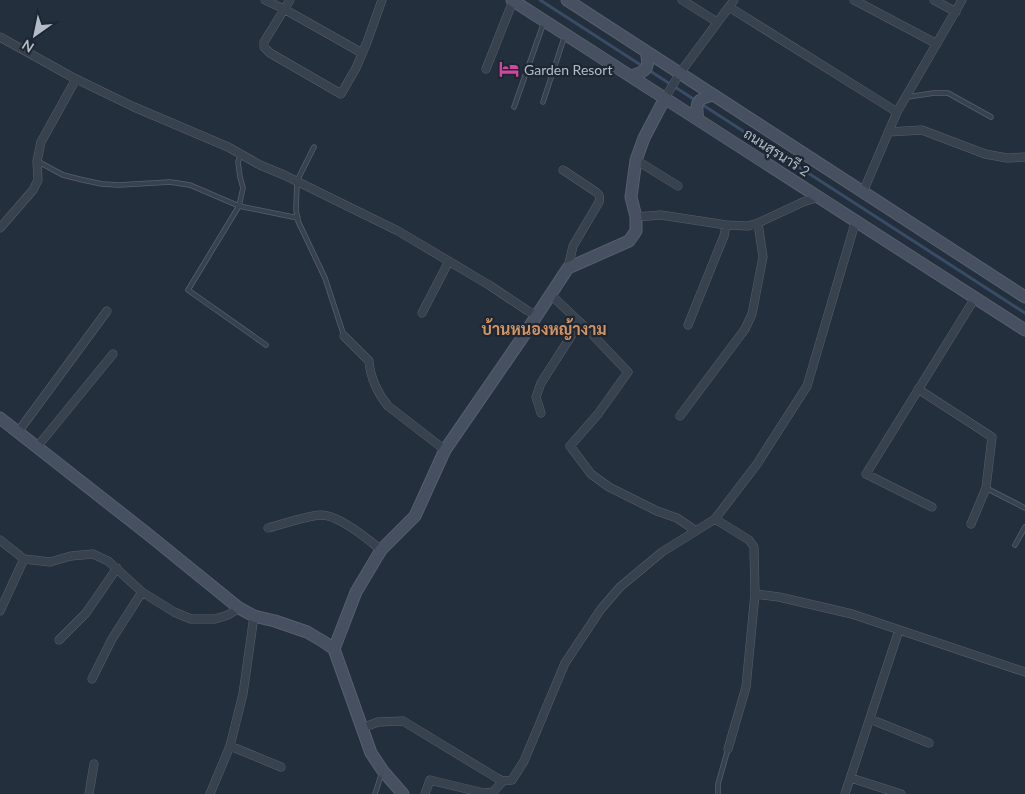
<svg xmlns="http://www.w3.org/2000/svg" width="1025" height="794" viewBox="0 0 1025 794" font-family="Lato,Sarabun,sans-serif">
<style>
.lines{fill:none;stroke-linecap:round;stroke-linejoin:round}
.stream{stroke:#394c67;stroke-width:3}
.lane-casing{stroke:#565f6c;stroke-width:5.5}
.street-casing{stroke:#565f6c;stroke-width:9}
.secondary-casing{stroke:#565f6c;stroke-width:13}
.lane{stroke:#38414e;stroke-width:4}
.street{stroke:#38414e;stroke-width:8}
.secondary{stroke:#465061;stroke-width:11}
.labels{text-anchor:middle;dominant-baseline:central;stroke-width:4.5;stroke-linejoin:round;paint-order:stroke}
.poi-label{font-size:14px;fill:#b4bcc9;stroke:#1d2633;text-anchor:start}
.street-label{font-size:14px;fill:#b4bcc9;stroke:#1d2633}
.quarter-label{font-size:16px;font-weight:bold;fill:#d59563;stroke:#1d2633}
</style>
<rect width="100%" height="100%" fill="#242f3e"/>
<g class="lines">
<path class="stream" d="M540,0L1025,313"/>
<defs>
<path id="lane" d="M907,97L934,93H948L991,117
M543,102L565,35
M514,107L544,22
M314,147L297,181L296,210L298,221L325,278L344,336
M241,154L238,162L240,177L243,188L239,206L188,290L266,345
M37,161L63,175L83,180L102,184L119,185L170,182L190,185L239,206L298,218
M986,488L1025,508
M1015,545L1025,527
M375,794L382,772
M718,794V784L728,749"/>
<path id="street" d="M265,0L284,9L362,53
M290,0L264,42V47L270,53L341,94L356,68L367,42L382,0
M682,0L717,22
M854,0L937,44
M934,0L956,12
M729,7L897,112
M0,37L72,77L134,107L228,147L260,165L284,175L398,231L489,285L528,311L537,315
M486,69L513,1
M665,98L680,73L734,0
M888,132L922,130L985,154L1007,158L1025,157
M636,160L678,186
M563,170L596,192C600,195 600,197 599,202L573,246L568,268
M863,192L897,112L962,0
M636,217L661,215L726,225L748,226L758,223L803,202L819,197
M0,228L33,190L38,180L37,161L41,142L76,79
M550,294L588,330L628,372L598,414L570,446L591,474L609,487L657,511L677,518L696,531
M422,313L449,261
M688,325L724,236L726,225
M344,336L369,361C370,377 378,394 388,406L445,450
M918,389L992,437L986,488L971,524
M541,413L536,397L541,383L580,322
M680,416L745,329L752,314L763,257L758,223
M18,432L107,311
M37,447L113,354
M932,507L866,474L975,298
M715,519L749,540L754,547L755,594L746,687L728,749
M268,528C284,524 305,516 321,515C338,515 368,539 381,550
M0,540L24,559L50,562L71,556L93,554L108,561L142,592L174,612L191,619H215L228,615L239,608
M755,594L779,597L852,614L1025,672
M0,611L24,559
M59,640L86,613L117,568
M92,679L112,639L142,592
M870,719L929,743
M362,728L378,722L403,721L497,778L503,781L512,780L524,761L565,663L601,609L620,587L662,552L715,519L757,464L807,386L856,220
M230,746L281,767
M851,778L901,794
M89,794L94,764
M210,794L230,746L243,694L254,616
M425,794L430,780L484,793L493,792L503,781
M845,794L899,630"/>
<path id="secondary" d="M512,0L1025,330
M567,0L1025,297
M630,76C647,72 650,68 646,51
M698,119C695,102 697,99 713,95
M0,418L149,535L239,608L254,616L275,621L307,632L324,642L334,649L371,753L383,771L403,794
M334,649L356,592L381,550L415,516L445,450L520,341L568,268L629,241L636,231V217L631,197L636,160L644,138L665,98"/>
</defs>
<use href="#lane" class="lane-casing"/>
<use href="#street" class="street-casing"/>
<use href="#secondary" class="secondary-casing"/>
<use href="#lane" class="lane"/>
<use href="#street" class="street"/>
<use href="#secondary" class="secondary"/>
</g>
<defs>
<symbol id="hotel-bare" viewBox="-9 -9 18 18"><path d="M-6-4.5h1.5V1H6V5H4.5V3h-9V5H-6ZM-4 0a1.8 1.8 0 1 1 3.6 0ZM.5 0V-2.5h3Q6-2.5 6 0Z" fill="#d1479c" stroke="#1d2633" stroke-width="2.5" paint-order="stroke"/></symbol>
</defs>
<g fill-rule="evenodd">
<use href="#hotel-bare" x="495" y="55" width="28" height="28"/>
</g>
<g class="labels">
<g class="poi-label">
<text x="524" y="69">Garden Resort</text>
</g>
<g class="street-label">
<text transform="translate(777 152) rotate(33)">ถนนสุรนารี 2</text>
</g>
<g class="quarter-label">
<text x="544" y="328">บ้านหนองหญ้างาม</text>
</g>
</g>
<g transform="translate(35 35) rotate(213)" stroke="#1d2633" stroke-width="4" paint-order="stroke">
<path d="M0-4L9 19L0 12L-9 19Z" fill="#b4bcc9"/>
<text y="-8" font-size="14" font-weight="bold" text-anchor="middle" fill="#b4bcc9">N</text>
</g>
</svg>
